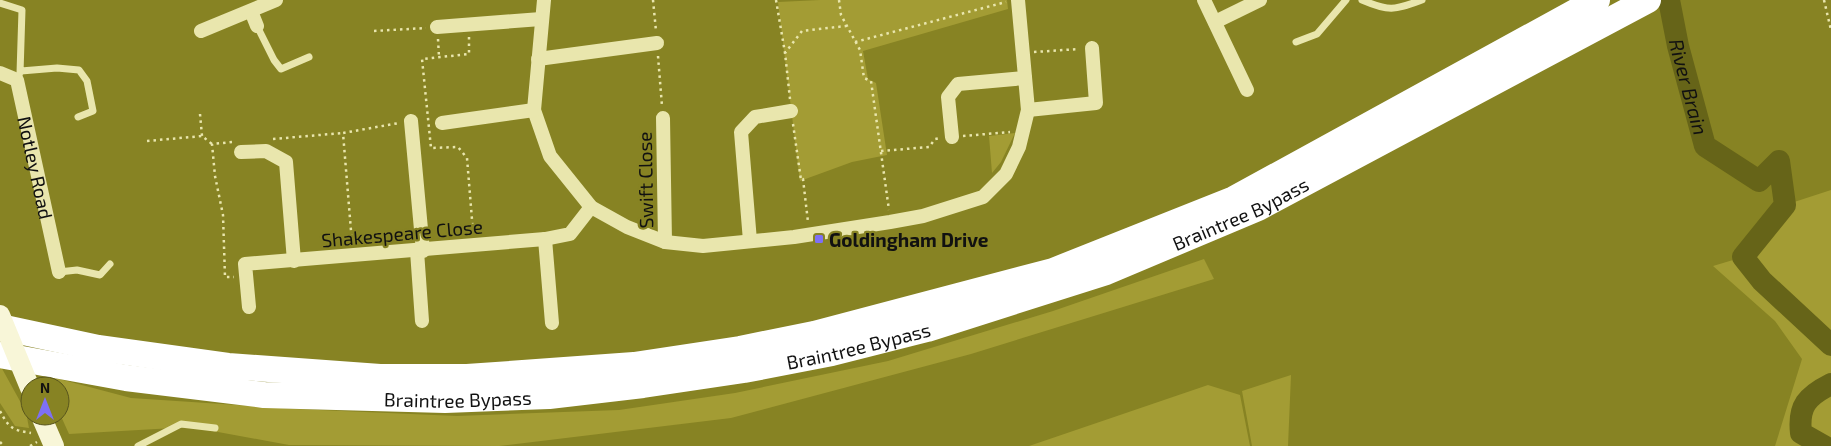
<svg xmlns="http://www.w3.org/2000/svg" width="1831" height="446" viewBox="0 0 1831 446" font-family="'Exo 2',sans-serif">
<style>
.green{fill:#a39c34}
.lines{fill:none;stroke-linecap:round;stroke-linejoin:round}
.river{stroke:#666418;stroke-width:22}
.path{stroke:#e9e6ad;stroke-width:2.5;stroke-dasharray:2.5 4;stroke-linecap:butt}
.lane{stroke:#e9e6ad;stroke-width:7}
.street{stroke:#e9e6ad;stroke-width:14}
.secondary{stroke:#f8f6d8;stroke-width:20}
.highway{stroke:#fff;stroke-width:26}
.secondary-bridge{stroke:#f8f6d8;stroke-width:20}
.poi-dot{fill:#7e70f5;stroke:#878323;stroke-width:2}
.labels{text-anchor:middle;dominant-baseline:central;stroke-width:4.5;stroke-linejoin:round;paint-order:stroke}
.street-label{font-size:19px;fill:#111;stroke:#878323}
.poi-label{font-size:19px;font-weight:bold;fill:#111;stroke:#878323;text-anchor:start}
.water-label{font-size:20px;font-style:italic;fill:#111;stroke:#878323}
</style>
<rect width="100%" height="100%" fill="#878323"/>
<path class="green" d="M820,0H1007L1008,9L863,51L868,79L876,83L887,155L852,162L800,181L778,2Z
M1015,133L1001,162L992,173L989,136Z
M1831,190V446H1775L1802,359L1775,321L1713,266L1743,257L1785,205Z
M1204,259L1214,279L971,354L731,418L499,446L289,445L191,427L69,434L60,414V386H49L44,375L131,398L296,409L457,416L619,410L735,393L888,361L1053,311Z
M0,365L26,412L29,428L15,426L0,403Z
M1291,375L1288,446H1252L1242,391Z
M1208,385L1240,395L1250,446H1029Z"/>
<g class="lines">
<g class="river">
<path id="s1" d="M1669,0L1678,46L1705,146L1759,181L1779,161L1785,205L1743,257L1762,281L1831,345"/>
<path d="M1824,446L1801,433C1798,406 1807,396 1831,384"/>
</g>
<path class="path" d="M653,0L656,31
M776,0L785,53
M839,0L841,15L860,50L864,78L871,81L889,210
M1824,0L1831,30
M374,31L426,28
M469,37V54L422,59L431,148L458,147L467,158L473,232
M438,39L439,57
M855,42L1006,2
M1034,52L1079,49
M658,56L662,106
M790,99L785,53L802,31L846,26
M200,114L202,136
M793,124L801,180L803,179L808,222
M963,136L1010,132
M273,139L343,133
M147,141L202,136L212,144
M232,142L212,144L215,176L223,215L225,277H234
M881,151L929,147L935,139L940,138
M352,243L343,133L399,123
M0,411C9,428 12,430 31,433
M0,442L4,446
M30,446L37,442"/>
<path class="lane" d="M1362,0C1390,12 1394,10 1422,0
M0,3L22,10L20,73
M257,26L274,60L281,69L309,57
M1296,42L1317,34L1346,0
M21,71L57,68L79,70L87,81L93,111L78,117
M59,272L77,270L100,275L110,264
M138,446L181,424L215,428"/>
<g class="street">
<path d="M544,0L534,110L550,156L591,207L627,227L665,242L703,246L794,237L890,222L923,216L983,197L1006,174L1019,147L1028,110L1018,0"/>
<path d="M1204,0L1247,90"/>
<path d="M251,11L257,26"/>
<path d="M1215,22L1260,0"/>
<path d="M437,27L541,19"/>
<path d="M201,31L276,0"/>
<path d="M538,59L657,43"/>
<path id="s2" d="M0,73L17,80L59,272"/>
<path d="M1028,110L1096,103L1092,48"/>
<path d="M663,118L665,242"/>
<path d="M411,121L423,251"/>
<path d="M442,123L534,110"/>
<path d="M952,137L948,97L958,84L1025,78"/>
<path d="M241,152L266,151L286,162L294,261"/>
<path d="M545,239L552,323"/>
<path d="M750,241L741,132L755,117L791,111"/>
<path d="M417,251L422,321"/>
<path d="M249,307L245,264L545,239L570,234L591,207"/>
</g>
<path class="secondary" d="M41,416L54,446"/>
<g class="highway">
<path d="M0,327L98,348L228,366L380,377H467L634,365L740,349L814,334L1053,271L1234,199L1597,0"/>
<path id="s3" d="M0,355L126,378L264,395L445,400L549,396L643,385L744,370L832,353L927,329L1106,272L1258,208L1648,0"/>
</g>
<path class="secondary-bridge" d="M0,315L30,388"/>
</g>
<rect class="poi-dot" x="814" y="234" width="10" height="10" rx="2.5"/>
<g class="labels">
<g class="street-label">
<text stroke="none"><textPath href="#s2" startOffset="108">Notley Road</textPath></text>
<text transform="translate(645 180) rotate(-91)">Swift Close</text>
<text stroke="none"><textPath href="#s3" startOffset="1271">Braintree Bypass</textPath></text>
<text transform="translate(402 233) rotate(-5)">Shakespeare Close</text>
<text stroke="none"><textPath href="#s3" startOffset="866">Braintree Bypass</textPath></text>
<text stroke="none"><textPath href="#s3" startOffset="461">Braintree Bypass</textPath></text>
</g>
<g class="poi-label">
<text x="829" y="239">Goldingham Drive</text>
</g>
<g class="water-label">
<text stroke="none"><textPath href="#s1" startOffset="89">River Brain</textPath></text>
</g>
</g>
<g transform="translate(45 401)"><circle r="24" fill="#878323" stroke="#58551c"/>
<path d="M0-4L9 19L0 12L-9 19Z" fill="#7e70f5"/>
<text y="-8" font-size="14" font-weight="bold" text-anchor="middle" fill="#111111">N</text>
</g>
</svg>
